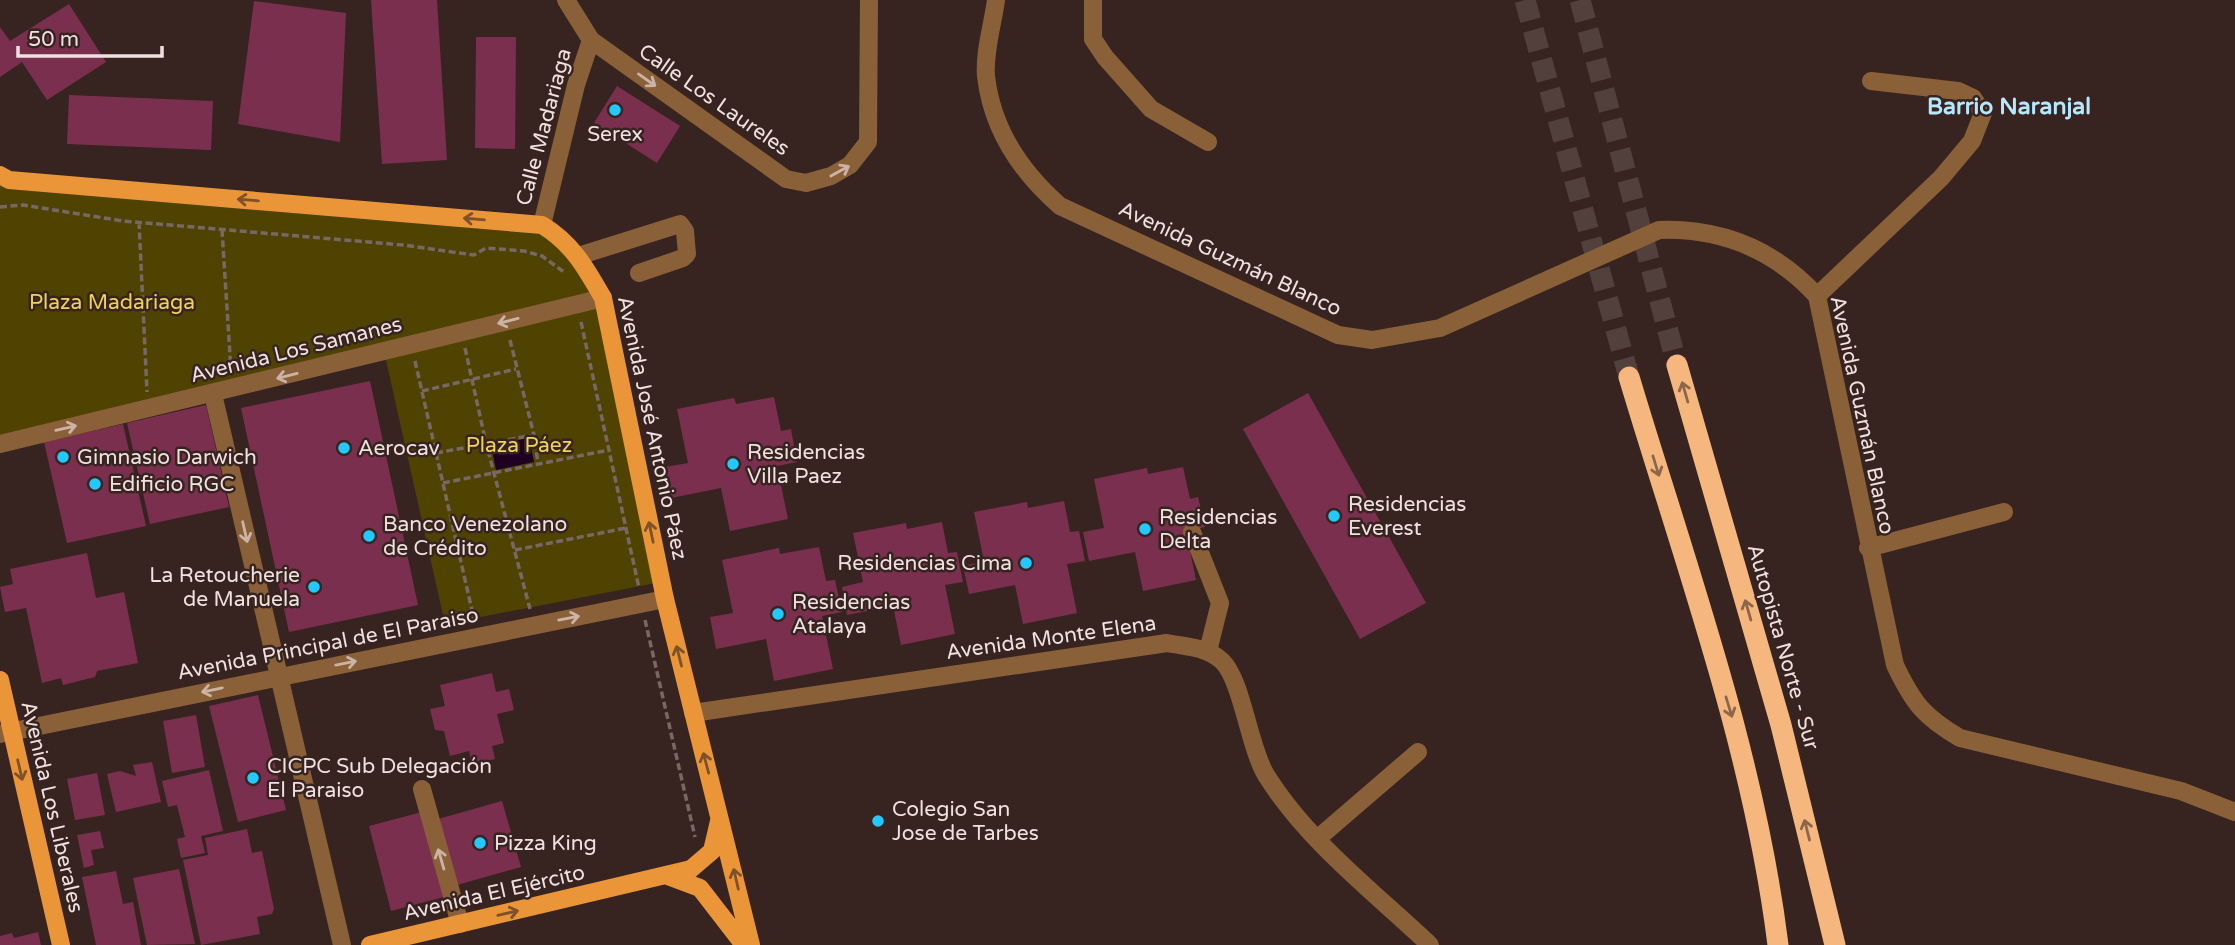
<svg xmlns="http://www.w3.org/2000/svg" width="2235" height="945" viewBox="0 0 2235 945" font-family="'Varela Round',sans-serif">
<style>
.green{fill:#504302}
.water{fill:#1f0022}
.building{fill:#7b2f4e}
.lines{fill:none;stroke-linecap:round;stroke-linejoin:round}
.highway-tunnel{stroke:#52403d;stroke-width:21;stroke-dasharray:21 10;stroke-linecap:butt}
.path{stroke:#786764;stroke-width:3.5;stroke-dasharray:7 3.5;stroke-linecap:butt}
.minor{stroke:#8a6039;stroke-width:18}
.major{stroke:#eb9539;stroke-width:18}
.highway{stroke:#f5b77e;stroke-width:21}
.oneway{stroke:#cbb4a5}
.oneway2{stroke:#7f512a}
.oneway3{stroke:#8c664a}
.poi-dot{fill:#23c9fe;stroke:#372420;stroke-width:2.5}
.labels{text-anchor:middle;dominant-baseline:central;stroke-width:5;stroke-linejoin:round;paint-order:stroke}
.street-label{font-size:21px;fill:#eee1df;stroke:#372420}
.poi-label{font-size:21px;fill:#eee1df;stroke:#372420;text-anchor:start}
.park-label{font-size:21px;fill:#efd259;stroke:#372420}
.neighbourhood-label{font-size:23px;font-weight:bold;fill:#b5e8fe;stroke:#372420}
</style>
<rect width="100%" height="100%" fill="#372420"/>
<path class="green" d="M0,183L542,225L603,298L661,582L445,624L384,351L0,444Z"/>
<path class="water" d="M529,438L534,462L496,470L491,445Z"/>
<path class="building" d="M371,0H437L447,160L382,164Z
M254,1L346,13L340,142L238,124Z
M69,4L106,62L47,100L22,62L0,77V27L10,41Z
M476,37H516L515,149L475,148Z
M617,86L680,126L657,163L594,123Z
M69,95L213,101L211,150L67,144Z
M370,381L418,605L289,632L241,408Z
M1308,393L1426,603L1360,639L1243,429Z
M774,397L781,431L791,429L797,462L777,466L788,519L730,531L721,488L671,498L665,467L688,463L677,409L734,398L736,404Z
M206,405L229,507L150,524L127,423Z
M123,424L146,526L67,543L44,442Z
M1183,467L1190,499L1198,497L1205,527L1186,531L1196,580L1143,591L1135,552L1089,561L1083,532L1104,528L1094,479L1147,468L1148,474Z
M1064,501L1070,532L1079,531L1085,561L1067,564L1077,613L1023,624L1015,585L969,594L963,566L984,561L974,512L1027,502L1028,508Z
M942,522L948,553L957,552L963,582L945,585L955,634L901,645L893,606L847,615L842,587L863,582L853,533L906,523L907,529Z
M819,547L826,581L835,580L842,612L822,616L833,669L774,681L766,639L716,649L710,617L733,613L722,560L779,548L780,554Z
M87,553L96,598L124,592L138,663L97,671L95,677L63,685L61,678L42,683L26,608L5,612L0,587L13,584L10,569Z
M492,673L496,692L509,689L514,710L497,714L504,743L492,746L495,759L472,764L469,751L450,756L444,731L435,730L430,709L445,706L440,685Z
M258,695L286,810L238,822L209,706Z
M196,715L205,767L172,773L163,721Z
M152,762L161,802L116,812L107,774L120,771L136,776L133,765Z
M209,770L223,831L201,836L205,853L181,858L177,839L185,837L177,805L168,807L162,781Z
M97,773L105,815L75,820L67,779Z
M502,801L521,867L457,885L438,819Z
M422,812L444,897L391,911L369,826Z
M247,829L252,853L262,851L274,909L272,914L257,917L260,934L201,945L183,860L208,855L205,838Z
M100,831L104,848L91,850L94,865L84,868L77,835Z
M179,869L195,944L147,945L133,878Z
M116,871L123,904L133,902L141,945H96L82,877Z
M38,932L41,945H0V936L12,933L14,938Z"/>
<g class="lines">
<path class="highway-tunnel" d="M1525,0L1629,377
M1580,0L1677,365"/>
<path class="path" d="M0,207L23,205L123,221L403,245L474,255L486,248L524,251L542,256L564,272
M139,222L147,392
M222,230L231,371
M581,322L639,588
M510,340L534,435L538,464
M465,348L486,443L530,609
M415,361L474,619
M422,391L516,369
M436,453L534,435
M443,483L609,450
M515,550L626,528
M645,620L695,837"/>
<path class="minor" d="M566,0L591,40L786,179L806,183L831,176L850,165L868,142L869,0
M996,0C993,23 984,52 986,76C992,129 1021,172 1060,206L1338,335L1372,340L1440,328L1659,230C1722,228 1774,249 1817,296L1895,665C1913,703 1924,717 1960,738L2181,791L2235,812
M1093,0V39L1105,57L1151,109L1208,142
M542,225L576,85L591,40
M578,256L680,224L685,231L687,254L683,258L639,273
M1817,296L1941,178L1972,141L1983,113L1973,98L1958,91L1871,81
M213,394L342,945
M0,444L603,298
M1192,532L1220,603L1208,651
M1868,548L2004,512
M693,713L1167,643C1187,647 1207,647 1222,661C1242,680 1249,747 1266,775C1307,841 1374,892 1430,945
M0,734L665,599
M422,789L460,924
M1317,839L1418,752"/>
<path class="major" d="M0,175L9,180L542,225C572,243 586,268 603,298L665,599L751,945
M0,680L61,945
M668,876L700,888L744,945
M370,945L691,869L712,851L719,821"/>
<path class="highway" d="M1677,365L1781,725L1835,945
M1629,377C1685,564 1754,751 1778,945"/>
</g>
<defs><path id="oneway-shaft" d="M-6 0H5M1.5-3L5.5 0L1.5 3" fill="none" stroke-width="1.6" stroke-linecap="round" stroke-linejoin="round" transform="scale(1.75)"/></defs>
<g class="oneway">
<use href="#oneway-shaft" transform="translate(647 80) rotate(35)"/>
<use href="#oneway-shaft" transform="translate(840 171) rotate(-29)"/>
<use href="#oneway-shaft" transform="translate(508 321) rotate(166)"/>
<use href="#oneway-shaft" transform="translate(287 376) rotate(166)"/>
<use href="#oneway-shaft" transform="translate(66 428) rotate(-13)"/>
<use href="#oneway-shaft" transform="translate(245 532) rotate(77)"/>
<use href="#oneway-shaft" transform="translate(569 618) rotate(-11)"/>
<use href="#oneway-shaft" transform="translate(346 663) rotate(-11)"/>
<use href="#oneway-shaft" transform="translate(212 690) rotate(168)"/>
<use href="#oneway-shaft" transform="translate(441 859) rotate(-106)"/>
</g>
<g class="oneway2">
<use href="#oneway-shaft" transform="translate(248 200) rotate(-175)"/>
<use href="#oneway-shaft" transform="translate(474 219) rotate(-175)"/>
<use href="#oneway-shaft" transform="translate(651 532) rotate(-102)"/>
<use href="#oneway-shaft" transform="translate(679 656) rotate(-104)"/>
<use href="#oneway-shaft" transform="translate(706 763) rotate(-105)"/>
<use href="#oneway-shaft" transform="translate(20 770) rotate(77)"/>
<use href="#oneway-shaft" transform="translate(736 879) rotate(-103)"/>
<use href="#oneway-shaft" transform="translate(508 913) rotate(-13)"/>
</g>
<g class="oneway3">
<use href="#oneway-shaft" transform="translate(1685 392) rotate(-106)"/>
<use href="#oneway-shaft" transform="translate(1656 466) rotate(73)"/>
<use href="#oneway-shaft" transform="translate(1748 610) rotate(-106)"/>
<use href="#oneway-shaft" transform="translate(1729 707) rotate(73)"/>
<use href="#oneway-shaft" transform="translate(1807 830) rotate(-104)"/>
</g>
<g class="poi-dot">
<circle cx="615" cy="110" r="7"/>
<circle cx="344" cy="448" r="7"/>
<circle cx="63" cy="457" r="7"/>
<circle cx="733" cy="464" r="7"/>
<circle cx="95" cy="484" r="7"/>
<circle cx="1334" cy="516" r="7"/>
<circle cx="1145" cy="529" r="7"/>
<circle cx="369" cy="536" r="7"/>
<circle cx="1026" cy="563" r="7"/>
<circle cx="314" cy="587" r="7"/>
<circle cx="778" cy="614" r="7"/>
<circle cx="253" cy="778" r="7"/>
<circle cx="878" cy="821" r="7"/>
<circle cx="480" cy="843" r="7"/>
</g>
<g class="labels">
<g class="street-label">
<text transform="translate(714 100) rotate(35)">Calle Los Laureles</text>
<text transform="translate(544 127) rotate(-75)">Calle Madariaga</text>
<text transform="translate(1230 259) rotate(25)">Avenida Guzmán Blanco</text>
<text transform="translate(296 350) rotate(-14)">Avenida Los Samanes</text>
<text transform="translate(1862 415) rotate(78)">Avenida Guzmán Blanco</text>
<text transform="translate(652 428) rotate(78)">Avenida José Antonio Páez</text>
<text transform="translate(1051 638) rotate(-8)">Avenida Monte Elena</text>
<text transform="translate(328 644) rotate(-11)">Avenida Principal de El Paraiso</text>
<text transform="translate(1783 647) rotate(74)">Autopista Norte - Sur</text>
<text transform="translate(52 807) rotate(77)">Avenida Los Liberales</text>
<text transform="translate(494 893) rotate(-13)">Avenida El Ejército</text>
</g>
<g class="poi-label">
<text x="615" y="134" text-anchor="middle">Serex</text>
<text x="358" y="448">Aerocav</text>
<text x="747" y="452">Residencias<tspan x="747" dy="24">Villa Paez</tspan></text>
<text x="77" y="457">Gimnasio Darwich</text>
<text x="109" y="484">Edificio RGC</text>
<text x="1348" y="504">Residencias<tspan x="1348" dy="24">Everest</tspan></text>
<text x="1159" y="517">Residencias<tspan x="1159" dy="24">Delta</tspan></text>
<text x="383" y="524">Banco Venezolano<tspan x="383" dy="24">de Crédito</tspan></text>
<text x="1012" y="563" text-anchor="end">Residencias Cima</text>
<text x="300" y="575" text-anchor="end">La Retoucherie<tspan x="300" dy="24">de Manuela</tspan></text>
<text x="792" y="602">Residencias<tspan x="792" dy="24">Atalaya</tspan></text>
<text x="267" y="766">CICPC Sub Delegación<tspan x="267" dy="24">El Paraiso</tspan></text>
<text x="892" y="809">Colegio San<tspan x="892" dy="24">Jose de Tarbes</tspan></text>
<text x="494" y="843">Pizza King</text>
</g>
<g class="park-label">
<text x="112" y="302">Plaza Madariaga</text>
<text x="519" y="445">Plaza Páez</text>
</g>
<g class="neighbourhood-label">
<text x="2009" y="107">Barrio Naranjal</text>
</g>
</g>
<path d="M18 46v10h144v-10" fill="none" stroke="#eee1df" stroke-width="3.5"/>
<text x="28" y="46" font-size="21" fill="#eee1df" stroke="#372420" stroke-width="5" paint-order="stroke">50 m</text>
</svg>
